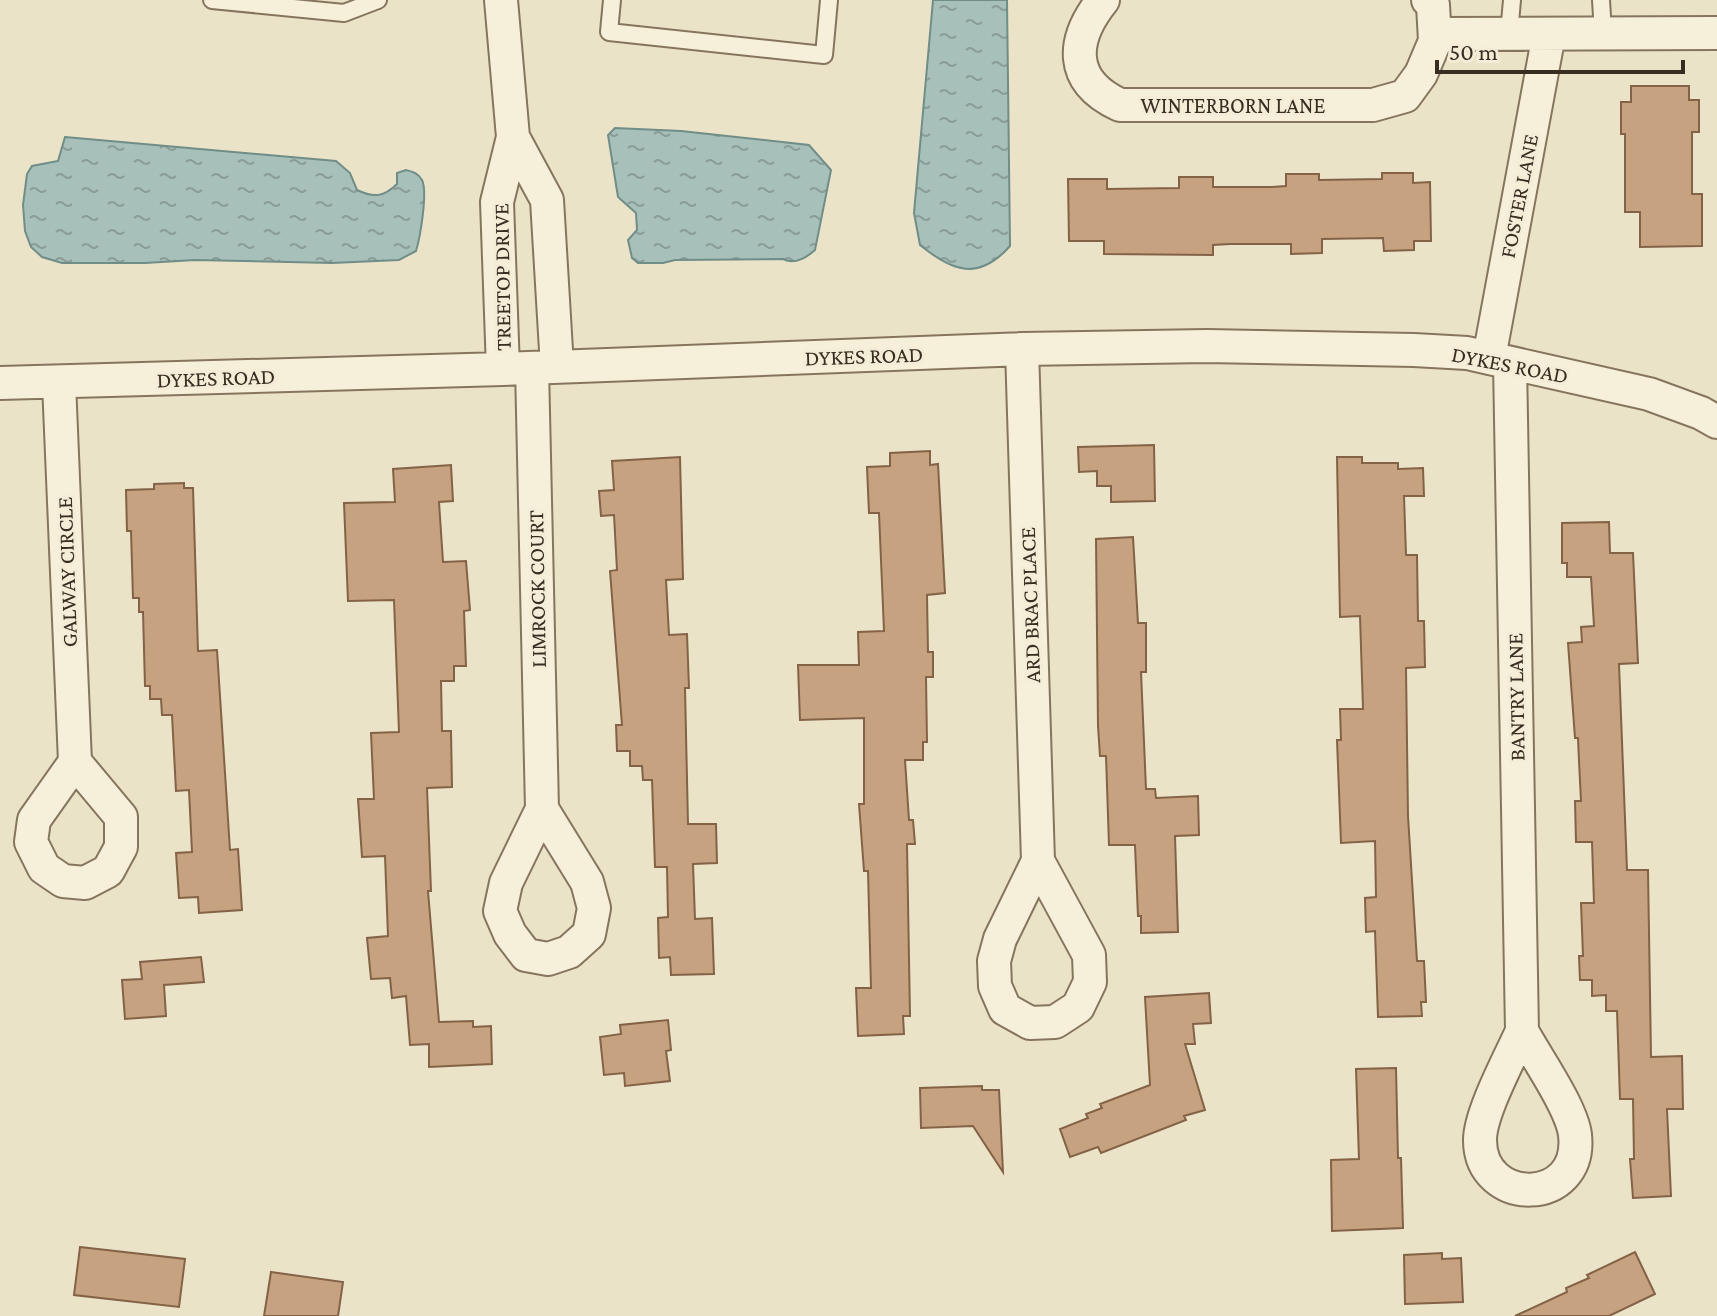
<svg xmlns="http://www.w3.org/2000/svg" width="1717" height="1316" viewBox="0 0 1717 1316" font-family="'Crimson Pro',serif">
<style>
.water{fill:url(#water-ripples);stroke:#708d88;stroke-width:2}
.building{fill:#c6a281;stroke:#836246;stroke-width:2}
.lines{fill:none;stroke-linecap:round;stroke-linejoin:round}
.lane-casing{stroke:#86755e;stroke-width:20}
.street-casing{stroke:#86755e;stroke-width:36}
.lane{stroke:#f6f0da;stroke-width:16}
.street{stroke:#f6f0da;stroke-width:32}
.labels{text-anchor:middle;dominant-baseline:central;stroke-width:6;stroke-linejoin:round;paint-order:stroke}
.street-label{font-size:22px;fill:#372d21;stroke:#f3edd7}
</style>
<defs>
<pattern id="water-ripples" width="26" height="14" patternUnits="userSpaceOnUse" patternTransform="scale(2)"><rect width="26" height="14" fill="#a8c0ba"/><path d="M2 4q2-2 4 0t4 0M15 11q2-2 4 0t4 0" fill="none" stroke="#8a9c97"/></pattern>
</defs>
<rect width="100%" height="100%" fill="#ebe3c8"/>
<path class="water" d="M933,0H1007L1010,246C979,281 953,272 920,245L914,213Z
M615,128L681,131L809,145L831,170L815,250C806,258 794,265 783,259L675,260L663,263H638L632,258L628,240L637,230L636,213L618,197L608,135Z
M65,137L336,161L350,173L357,190C374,198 384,197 397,184V173L406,170C413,172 418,173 422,180C428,192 420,238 416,251L399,260L332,263L195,260L145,263H62L42,257L31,247L25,231L23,205L27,174L32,166L58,161Z"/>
<path class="building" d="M1631,86H1689V100H1699V132H1692V194H1702V246L1640,247V212H1625V134H1621V102H1631Z
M1382,173H1413V183L1430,182L1431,241H1414V250L1384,251L1383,238L1322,239V253L1291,254V244H1230L1213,245V255L1104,254V241H1069L1068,179H1107V189L1179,188V177H1213V187H1272L1286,186V174H1319V180L1382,179Z
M1154,445L1155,501L1111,502V486H1097V471L1079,472L1078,447Z
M930,451V465L938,464L945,593L927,595L928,652H933V677H926L927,742H923V760H905L909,820H913L915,844H907L910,1016H903L904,1034L858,1036L856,988H871L868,871H864L859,804H864V718L800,720L798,665H859L858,632L884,631L879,513H869L867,467L890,466V453Z
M680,457L683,579L666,580L669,635L687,634L689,688H685L688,824H716L717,863L693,864L695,919L712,918L714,974L671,975L670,957L659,958L658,918L668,917L667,867H655L652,780H643L642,766H630V751H617L616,725H622L610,571L617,570L614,515L601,516L599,491L614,490L612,461Z
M1337,457H1362V463H1398V469L1423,468L1424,496H1404L1406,555H1417L1418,621H1424L1425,667L1406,668L1408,816L1417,961H1424L1426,1002H1421L1422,1016L1378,1017L1375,931L1366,932L1365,898L1376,897L1375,841L1341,843L1337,740H1341L1340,709H1363L1360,616L1340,617Z
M451,465L453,501L439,502L443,562L466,561L470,610L464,611L466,666H454V681H441L442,731H451L452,787L427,788L431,891H428L439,1022L473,1021V1027L491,1026L492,1064L429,1067V1044L410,1045L406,996L392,998L390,978L371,979L367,938L388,936L385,856L362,857L358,799H374L371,733L399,732L394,600L348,601L344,503L395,502L393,469Z
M184,483V488H193L198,651L217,650L230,850L238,849L242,910L199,913L198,897L179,898L176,853L192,852L189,790L176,791L172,715H162L161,699H150V686H145L143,612H139V598H133L131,531H127L126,490L154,489V484Z
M1609,522L1610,553H1633L1638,663L1619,664L1627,870H1648L1651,1057L1682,1056L1683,1109H1667L1671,1196L1633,1198L1630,1159H1634L1633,1099H1620L1617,1011H1606V995L1592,996V980H1580L1579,956H1583L1581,903H1594L1592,842H1576L1575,801H1581L1579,761L1578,738H1575L1568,643L1582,642L1581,627L1594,626L1591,577H1567V563H1562V523Z
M1133,537L1138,623H1146V672H1141L1146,789H1155L1156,798L1198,796L1199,835L1175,836L1178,932L1141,933V916H1138L1135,845H1109L1106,756H1100L1098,726L1096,539Z
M201,957L204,982L164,985L166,1016L125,1019L122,980L142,979L140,962Z
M1209,993L1211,1023L1193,1024L1195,1044H1185L1205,1110L1184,1116L1186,1120L1101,1153L1098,1147L1070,1157L1060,1129L1088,1118L1086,1114L1102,1108L1100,1104L1150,1085L1145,997Z
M668,1020L671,1050L666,1051L670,1081L625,1086L624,1073L604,1075L600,1037L621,1034L620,1025Z
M1396,1068L1398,1158H1401L1403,1228L1332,1231L1331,1160L1359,1159L1356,1069Z
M982,1086V1090H999L1003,1172L973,1126L921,1128L920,1088Z
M80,1247L185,1259L179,1307L74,1295Z
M1635,1252L1655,1294L1609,1316H1515L1567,1292L1566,1288L1589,1278L1587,1275Z
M1442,1253V1259L1461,1258L1463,1302L1405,1304L1404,1255Z
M271,1272L343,1282L338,1316H264Z"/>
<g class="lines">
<defs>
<path id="lane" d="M212,0L344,13L378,0
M612,0L609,32L824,55L829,0
M1601,0L1603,33
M1509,34L1512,0"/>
<path id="street" d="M501,0L513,137L497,202L503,369
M1103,0C1071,40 1068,81 1120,105H1373L1405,96L1421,74L1435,41L1433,5L1428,0
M1435,34L1717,33
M513,137L547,200L557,367
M1022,349L1038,861L1000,939L994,961L995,986L1005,1009L1030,1023L1055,1022L1078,1007L1090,982L1089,955L1038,861
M1489,358L1549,34
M1510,363L1522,1031C1510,1058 1480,1113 1480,1140C1480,1207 1583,1207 1575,1135C1572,1108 1536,1057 1522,1031
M532,368L542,809L506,883L500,911L510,934L526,955L548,959L569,952L589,934L594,908L587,882L542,809
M0,383L503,369L1022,349L1207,346L1414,350L1467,353L1649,394L1701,413L1717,422
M59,383L75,762L34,820L31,842L44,868L63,881L85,883L108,871L121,847V817L75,762"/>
</defs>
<use href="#lane" class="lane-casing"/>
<use href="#street" class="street-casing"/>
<use href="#lane" class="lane"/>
<use href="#street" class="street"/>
</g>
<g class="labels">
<g class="street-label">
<text x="1233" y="105">WINTERBORN LANE</text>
<text transform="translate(1519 196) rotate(-79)">FOSTER LANE</text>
<text transform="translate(502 277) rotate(-91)">TREETOP DRIVE</text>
<text transform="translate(864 356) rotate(-2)">DYKES ROAD</text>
<text transform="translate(1510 365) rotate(11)">DYKES ROAD</text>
<text transform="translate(216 378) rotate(-2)">DYKES ROAD</text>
<text transform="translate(67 572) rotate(-92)">GALWAY CIRCLE</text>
<text transform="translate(537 589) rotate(-91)">LIMROCK COURT</text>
<text transform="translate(1030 605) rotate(-92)">ARD BRAC PLACE</text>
<text transform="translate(1516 697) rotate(-91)">BANTRY LANE</text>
</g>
</g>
<path d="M1437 60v12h246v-12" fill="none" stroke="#372d21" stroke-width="4"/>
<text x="1449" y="60" font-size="24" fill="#372d21" stroke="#f3edd7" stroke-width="6" paint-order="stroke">50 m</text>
</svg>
